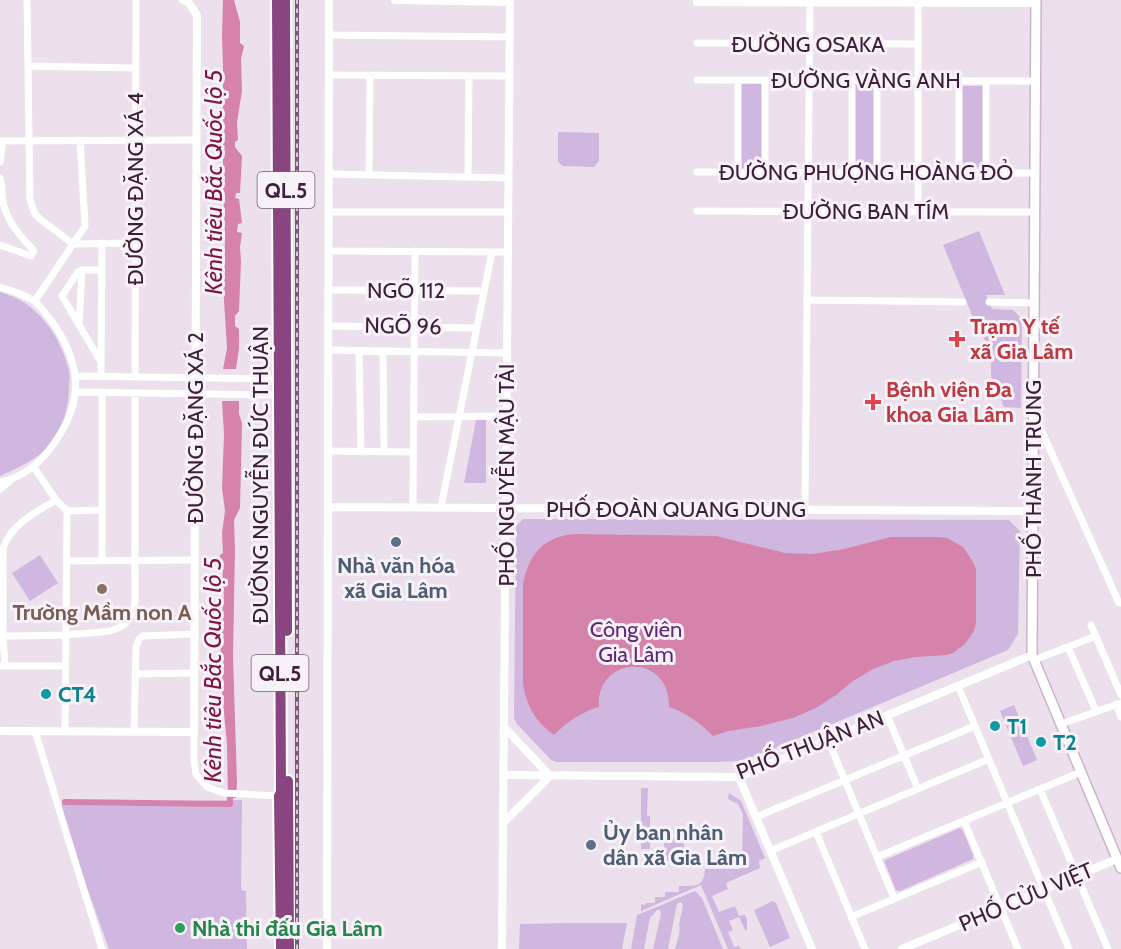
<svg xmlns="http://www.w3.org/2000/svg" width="1121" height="949" viewBox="0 0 1121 949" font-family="Cabin,sans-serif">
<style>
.green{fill:#d0b7df}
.water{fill:#d683ab}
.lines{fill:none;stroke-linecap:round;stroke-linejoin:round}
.canal{stroke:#d683ab;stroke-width:6}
.secondary-casing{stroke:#cdb2cd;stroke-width:12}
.trunk-casing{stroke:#fff;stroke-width:14}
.minor{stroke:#fff;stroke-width:7}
.tertiary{stroke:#fff;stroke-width:8}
.secondary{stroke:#fff;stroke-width:9}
.trunk{stroke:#884580;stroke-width:10}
.rail-casing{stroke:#795976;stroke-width:4}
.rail{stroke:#f7f1f8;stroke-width:1.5;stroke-dasharray:4.5;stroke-linecap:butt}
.health-dot{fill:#e0444e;stroke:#f7f1f8;stroke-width:2}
.service-dot{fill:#5c6f8a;stroke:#f7f1f8;stroke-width:2}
.education-dot{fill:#8d6e63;stroke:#f7f1f8;stroke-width:2}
.culture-dot{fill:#0f9aa8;stroke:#f7f1f8;stroke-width:2}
.leisure-dot{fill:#2e9e5b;stroke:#f7f1f8;stroke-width:2}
.labels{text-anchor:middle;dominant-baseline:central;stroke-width:6;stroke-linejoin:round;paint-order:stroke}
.shield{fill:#f7f1f8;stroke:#765e74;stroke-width:1.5}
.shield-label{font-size:21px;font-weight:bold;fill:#3e1f3b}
.street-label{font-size:22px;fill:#3e1f3b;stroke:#f7f1f8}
.health-label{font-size:22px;font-weight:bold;fill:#be3a42;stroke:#f7f1f8;text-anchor:start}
.service-label{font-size:22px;font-weight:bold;fill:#4e5e75;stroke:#f7f1f8}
.education-label{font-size:22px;font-weight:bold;fill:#785e54;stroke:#f7f1f8}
.park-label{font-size:22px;fill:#632678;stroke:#f7f1f8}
.culture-label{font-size:22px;font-weight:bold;fill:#0d838f;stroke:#f7f1f8;text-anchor:start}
.leisure-label{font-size:22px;font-weight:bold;fill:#27864d;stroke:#f7f1f8;text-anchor:start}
.water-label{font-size:24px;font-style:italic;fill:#7e1546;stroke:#f7f1f8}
</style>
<rect width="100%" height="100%" fill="#ebe0ec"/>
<path class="green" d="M738,80H766L765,172H738Z
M852,80L877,81V172H852Z
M962,86H983V167L962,168Z
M558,132L599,133V161L594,167L563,166L558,162Z
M979,231L1005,295H986L992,309L1013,310L1022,319L1021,408L1004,407L991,376V350L977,327L943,245Z
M0,292C37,302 60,334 69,371C70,375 70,380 69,384C69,406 64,427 50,444C38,460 17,468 0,476Z
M476,420H486V483H464Z
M523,519L1009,520L1020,531L1018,634L1008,650L761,754L738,761L717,762H557L551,760L517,724L514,718L516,526Z
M40,555L58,583L30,601L12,573Z
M1014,705L1037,760L1023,766L1000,711Z
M641,788H648L647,816H650V849H641Z
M729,793L741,801L765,858L759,861L760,868L728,882L726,884L728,889L712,896L719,912L735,906L739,916L745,915L747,919V930H745L739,917L729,921L733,930L728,932L734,947L739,946L741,949H728L701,885L641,911V904L645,905L646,903H655V897H665V892H679V886C695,886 704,888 705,869H739L742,868L743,814L738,804L728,799Z
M242,800L241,890L246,891L247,949H109L57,804Z
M960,828L963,831L973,855V859L900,891L896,890L885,863V860Z
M664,838L684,839V862H664Z
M695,891L702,898L723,949H675C677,941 681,932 679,925L683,905L681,902L677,904L668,949H653L661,914L660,910H657L650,918L644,949H631L637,915Z
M773,901L776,903L790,938L770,947L754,910Z
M569,923H627L622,949H519L520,924Z"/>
<path class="water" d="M223,0H234L240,22V43L244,46L241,59L242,91L237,122L238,140L235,142V147L242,156L240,193H236L235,198L239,199L242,223L238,224L237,232L242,233L240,247L241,261L239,311L235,316V326L239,329V348L236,369H223L227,348L223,285L225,241L223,184V67L222,36Z
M222,401H239V414L242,423L240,508L234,520L235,549L233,656L237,783L236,798H228L227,744L221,681L222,661L219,636L224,595L221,585L223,572L219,566L220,555L223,553L222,533L225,511L222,488L224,434Z
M574,534L716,536L785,553L812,554L844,549L891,537H939L947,538L963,547L973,562L976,569V623L974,631L965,644L953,653L947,655L916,657L894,661L873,669L853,681L836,695L816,708L793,718L761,726L729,731L713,736C700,723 687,713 669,707C670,651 595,656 599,707C581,712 567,722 554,735C535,721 527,707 523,684V584C529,554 543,537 574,534Z"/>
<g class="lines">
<path class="canal" d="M65,802L230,804V792"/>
<defs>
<path id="secondary" d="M1036,0L1032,655L1121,868"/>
<path id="trunk" d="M277,0L281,792L279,796L281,949
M285,0L287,631
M288,781L289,949"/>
</defs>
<use href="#secondary" class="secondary-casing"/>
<use href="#trunk" class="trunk-casing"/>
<path class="minor" d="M27,0L30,200L35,214L40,219L73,244L135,243
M918,3V212
M329,35L510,37
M697,43L918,44
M28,66L136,68
M329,75L509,76
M697,80L1036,81
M738,80V172
M765,80V172
M852,80V172
M877,81V172
M959,81V173
M986,81V173
M0,141L196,140
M0,162L3,141
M697,172L1035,173
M329,174L508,178
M369,175L370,75
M468,177L469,76
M0,178C3,186 1,194 3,202C8,224 20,235 34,251L31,256L0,245
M697,211L1035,212
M329,212H508
M329,251L508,252
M82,270H102
M0,287C11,291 24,294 34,301C42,307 49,318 55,326C82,367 83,402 55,442C42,461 23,478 0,482
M328,290L484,291
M807,300L963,302
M35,301L85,226L80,140
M989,302L1034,303
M79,325L82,270L78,272L62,296L101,362
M328,326L477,328
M328,350L507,353
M359,351L361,452
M383,351L384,452
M76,376L278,379
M101,377L102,243
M135,377L136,0
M76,392L278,395
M102,392V561
M1035,416L1119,603H1121
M414,417L507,416
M328,451L413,452
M33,466L56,500L67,511L65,731
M0,489L11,480
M413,507L415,251
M441,507L492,252
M805,509L810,0
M67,511L102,510
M67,561L195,560
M1091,625L1121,695
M0,636C30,636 60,636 90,633C99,632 109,633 118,628C129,623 133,614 135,602V393
M1068,647L1096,711
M1034,660L1096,636
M0,666H5L3,636V549C11,524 35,513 56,500
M5,666H66
M136,674L194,673
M958,686L1069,949
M1116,704L1121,717
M887,715L918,789
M1061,724L1121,703
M35,731L102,949
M134,732L136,647L139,639L143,636L194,634
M194,732V761L196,774L207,787L224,793L279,796
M828,740L894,898
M1040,789L1108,949
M756,817L975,726
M964,821L1018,949
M816,832L865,949
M770,851L989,759
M877,857L1081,772
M851,917L982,862"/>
<path class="tertiary" d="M395,0L510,2L502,949
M697,2L1036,3
M328,507L1033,511
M504,727L550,776
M0,731L194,732L197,15L189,3L183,0
M504,775L739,777L1032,655
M739,777L812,949
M503,823L550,776
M327,949L329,0
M902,949L1117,859"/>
<use href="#secondary" class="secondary"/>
<use href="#trunk" class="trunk"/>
<defs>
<path id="rail" d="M297,949V0"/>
</defs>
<use href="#rail" class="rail-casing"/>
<use href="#rail" class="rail"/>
</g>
<g class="health-dot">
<path d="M954 330h6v6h6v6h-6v6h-6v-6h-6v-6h6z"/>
<path d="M870 393h6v6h6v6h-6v6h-6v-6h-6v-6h6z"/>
</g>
<g class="service-dot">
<circle cx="396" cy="542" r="6"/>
<circle cx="591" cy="845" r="6"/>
</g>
<circle class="education-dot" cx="102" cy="589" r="6"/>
<g class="culture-dot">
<circle cx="46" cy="694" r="6"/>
<circle cx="995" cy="726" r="6"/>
<circle cx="1041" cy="742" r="6"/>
</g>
<circle class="leisure-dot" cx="180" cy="928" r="6"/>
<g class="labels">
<g class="shield">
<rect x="257.5" y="172" width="57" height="36" rx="4.5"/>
<rect x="251.5" y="655" width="57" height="36" rx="4.5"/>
</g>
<g class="shield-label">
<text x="286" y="190">QL.5</text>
<text x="280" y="673">QL.5</text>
</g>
<g class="street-label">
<text x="808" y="44">ĐƯỜNG OSAKA</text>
<text x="866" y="80">ĐƯỜNG VÀNG ANH</text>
<text x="866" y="172">ĐƯỜNG PHƯỢNG HOÀNG ĐỎ</text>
<text transform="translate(135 189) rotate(-90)">ĐƯỜNG ĐẶNG XÁ 4</text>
<text x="866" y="211">ĐƯỜNG BAN TÍM</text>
<text x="406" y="290">NGÕ 112</text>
<text transform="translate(403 326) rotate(1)">NGÕ 96</text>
<text transform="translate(195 428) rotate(-90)">ĐƯỜNG ĐẶNG XÁ 2</text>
<text transform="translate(260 475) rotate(-90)">ĐƯỜNG NGUYỄN ĐỨC THUẬN</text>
<text transform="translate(506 475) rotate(-90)">PHỐ NGUYỄN MẬU TÀI</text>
<text transform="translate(1033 479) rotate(-90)">PHỐ THÀNH TRUNG</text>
<text x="676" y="509">PHỐ ĐOÀN QUANG DUNG</text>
<text transform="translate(810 745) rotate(-21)">PHỐ THUẬN AN</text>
<text transform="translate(1026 897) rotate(-23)">PHỐ CỬU VIỆT</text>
</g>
<g class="health-label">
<text x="970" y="326">Trạm Y tế<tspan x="970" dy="25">xã Gia Lâm</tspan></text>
<text x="886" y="389">Bệnh viện Đa<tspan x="886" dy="25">khoa Gia Lâm</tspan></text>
</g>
<g class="service-label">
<text x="396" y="565">Nhà văn hóa<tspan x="396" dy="25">xã Gia Lâm</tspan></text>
<text x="603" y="832" text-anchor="start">Ủy ban nhân<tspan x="603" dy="25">dân xã Gia Lâm</tspan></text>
</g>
<g class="education-label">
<text x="102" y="612">Trường Mầm non A</text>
</g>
<g class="park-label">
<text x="636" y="629">Công viên<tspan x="636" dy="25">Gia Lâm</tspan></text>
</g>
<g class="culture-label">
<text x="58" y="694">CT4</text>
<text x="1007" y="726">T1</text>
<text x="1053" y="742">T2</text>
</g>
<g class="leisure-label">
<text x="192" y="928">Nhà thi đấu Gia Lâm</text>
</g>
<g class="water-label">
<text transform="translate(213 182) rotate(-90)">Kênh tiêu Bắc Quốc lộ 5</text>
<text transform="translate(212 670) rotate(-90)">Kênh tiêu Bắc Quốc lộ 5</text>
</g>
</g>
</svg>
